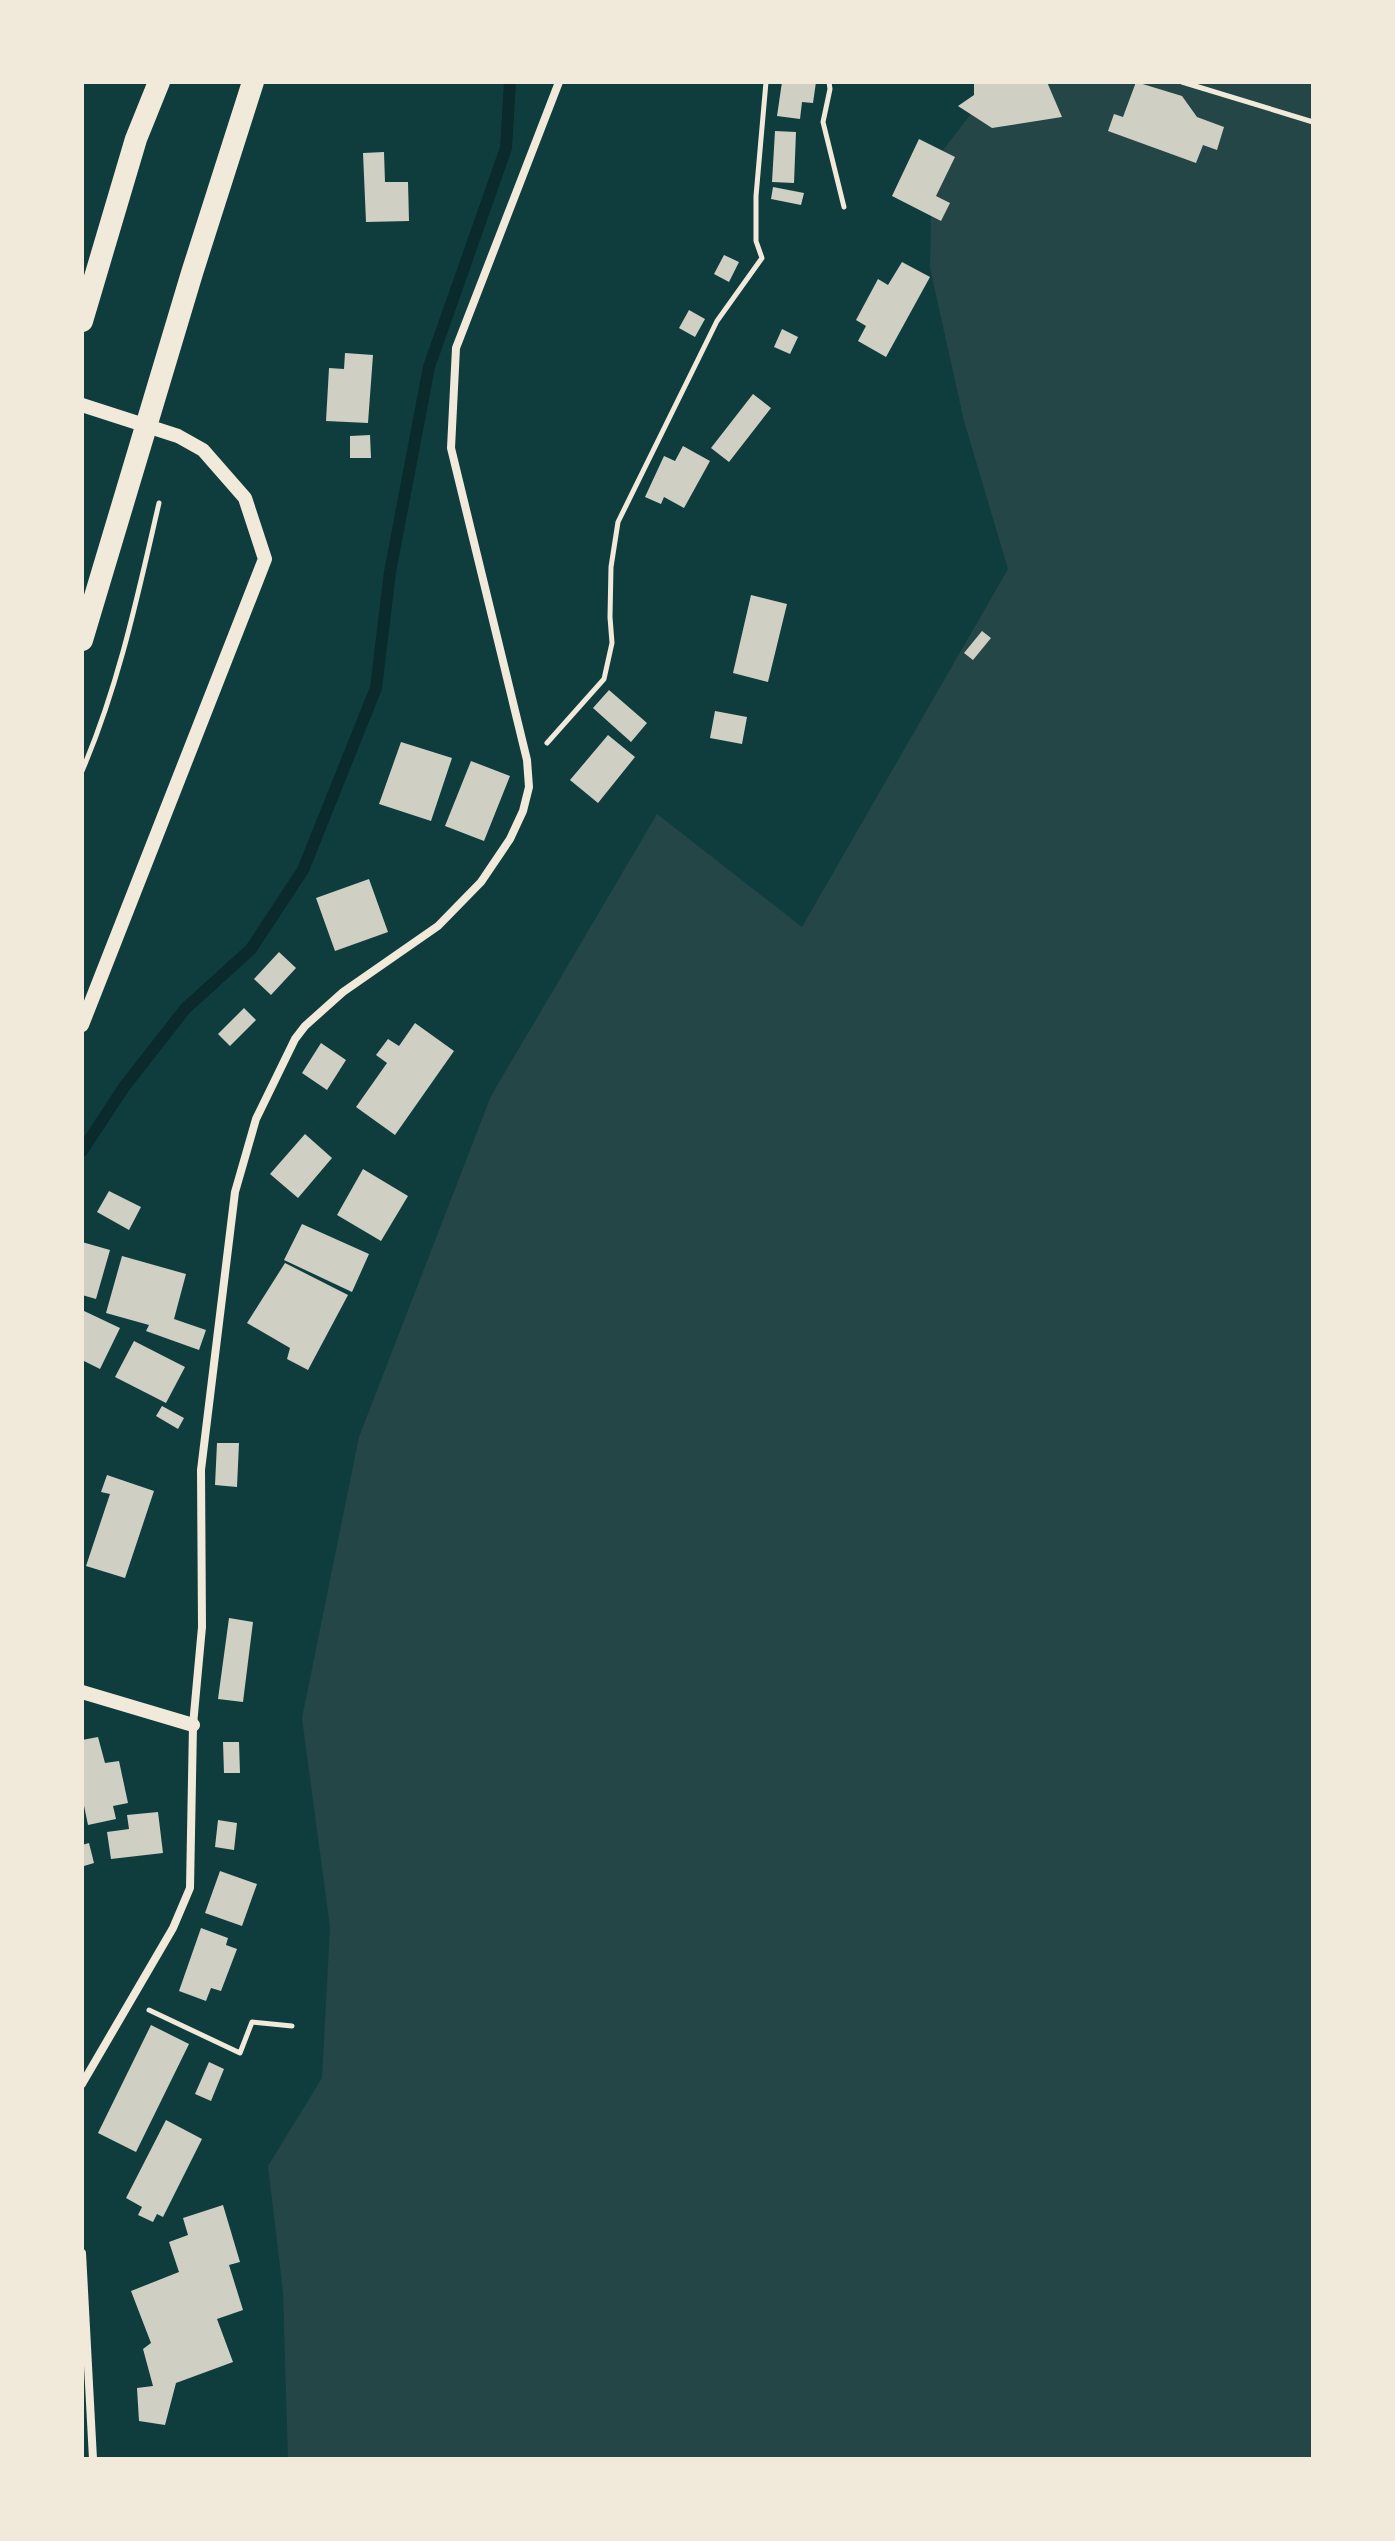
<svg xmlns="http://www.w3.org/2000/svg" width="1395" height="2541" viewBox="0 0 1395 2541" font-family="'Alegreya Sans',sans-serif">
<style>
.green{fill:#244646}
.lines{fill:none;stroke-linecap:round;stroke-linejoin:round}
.stream{stroke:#0a2a2b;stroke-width:12}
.building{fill:#cfcfc3}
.path{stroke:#f1e9da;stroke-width:5}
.minor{stroke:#f1e9da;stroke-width:8}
.tertiary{stroke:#f1e9da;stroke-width:14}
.trunk{stroke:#f1e9da;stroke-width:22}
</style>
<rect width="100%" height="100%" fill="#0f3d3e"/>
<path class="green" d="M996,82H1313V2459H288L283,2292L268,2166L322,2078L330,1927L302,1718L359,1437L491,1096L657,814L802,927L1008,569L964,421L930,268L932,164Z"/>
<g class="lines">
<path class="stream" d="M82,1151L124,1087L185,1009L251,949L303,870L376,688L390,572L429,367L506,148L510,82"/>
</g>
<path class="building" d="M782,82H816L813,103L802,102L800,119L777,116Z
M974,82H1047L1062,117L992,128L958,106L974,95Z
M1136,82L1182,96L1197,117L1224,127L1217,150L1203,145L1196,163L1108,131L1114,114L1123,117Z
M775,131L796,132L794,183L772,182Z
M919,139L955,157L936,196L950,203L941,221L892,196Z
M384,152L385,182H408L409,221L366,222L363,153Z
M773,187L804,193L801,205L771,199Z
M724,255L739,262L729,282L714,274Z
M902,262L930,277L886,357L858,341L866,326L856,320L878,279L888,285Z
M689,310L705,319L695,337L679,328Z
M782,329L798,337L790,354L774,347Z
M345,353L373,355L368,423L326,421L329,368L344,369Z
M753,394L771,408L729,462L711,448Z
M370,435L371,458H350V436Z
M683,446L710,461L684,508L664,497L661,504L645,497L664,456L675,461Z
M751,595L787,604L768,682L733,673Z
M982,631L991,638L973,660L964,653Z
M609,690L647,723L631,742L593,708Z
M715,711L747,717L742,744L710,738Z
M608,735L635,757L598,803L570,780Z
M401,742L452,758L431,821L379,804Z
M471,761L510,776L484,841L445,826Z
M369,879L388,932L335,951L316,898Z
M279,952L296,968L271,995L254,979Z
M244,1008L256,1020L230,1046L218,1034Z
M415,1023L454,1051L395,1135L356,1107L387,1063L376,1055L388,1039L399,1046Z
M321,1043L346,1060L327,1090L302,1073Z
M305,1134L332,1158L298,1198L270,1174Z
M363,1169L408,1196L381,1241L337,1215Z
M109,1191L141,1207L129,1230L97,1212Z
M302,1224L369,1254L352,1292L284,1260Z
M82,1242L110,1250L96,1299L82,1295Z
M122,1256L186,1274L174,1319L206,1330L199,1350L146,1331L149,1325L106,1313Z
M285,1263L348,1295L308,1370L287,1359L290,1348L247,1323Z
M82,1310L120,1328L100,1369L82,1360Z
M134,1341L185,1367L166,1403L115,1377Z
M162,1406L184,1418L178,1429L156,1416Z
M217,1443H239L237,1487L215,1485Z
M107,1475L154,1491L125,1578L86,1566L110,1494L101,1492Z
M229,1618L253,1622L243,1702L218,1699Z
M98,1737L105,1763L119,1761L128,1803L113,1806L116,1819L88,1825L82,1796V1740Z
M223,1742H239L240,1773H224Z
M158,1812L163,1853L111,1859L107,1832L129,1829L127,1815Z
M218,1820L237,1823L234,1850L215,1847Z
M89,1843L94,1863L84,1866L82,1845Z
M220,1871L257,1884L242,1926L205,1913Z
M201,1928L228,1938L226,1945L237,1949L221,1991L211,1988L206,2001L179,1991Z
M151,2025L189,2044L136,2152L98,2133Z
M209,2062L224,2069L211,2101L195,2094Z
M166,2120L202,2139L163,2217L157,2214L153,2222L138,2215L142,2207L126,2198Z
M223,2205L240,2262L229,2265L243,2310L217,2319L233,2362L176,2383L165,2425L139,2421L137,2388L153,2386L143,2349L151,2343L131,2291L179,2272L169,2242L188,2235L183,2218Z"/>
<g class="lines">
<path class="path" d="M829,82L830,89L823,122L844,207
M1182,82L1313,122
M547,743L604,679L612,643L610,617L611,567L618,522L717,321L762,258L756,241V196L766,82
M82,771C119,685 138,594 159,503
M149,2010L240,2053L252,2022L292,2026"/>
<path class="minor" d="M82,2084L173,1928L190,1888L193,1725L202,1627L201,1470L235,1192L256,1119L295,1039L305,1026L343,992L438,926L481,882L510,839L523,811L529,787L527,760L451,448L456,348L559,82
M82,2253L93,2459"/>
<path class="tertiary" d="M82,405L178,436L203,450L245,498L265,559L82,1025
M82,1692L193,1725"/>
<path class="trunk" d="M82,321L136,139L159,82
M82,640L192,273L253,82"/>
</g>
<rect width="1395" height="2541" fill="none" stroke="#f1e9da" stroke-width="168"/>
</svg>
